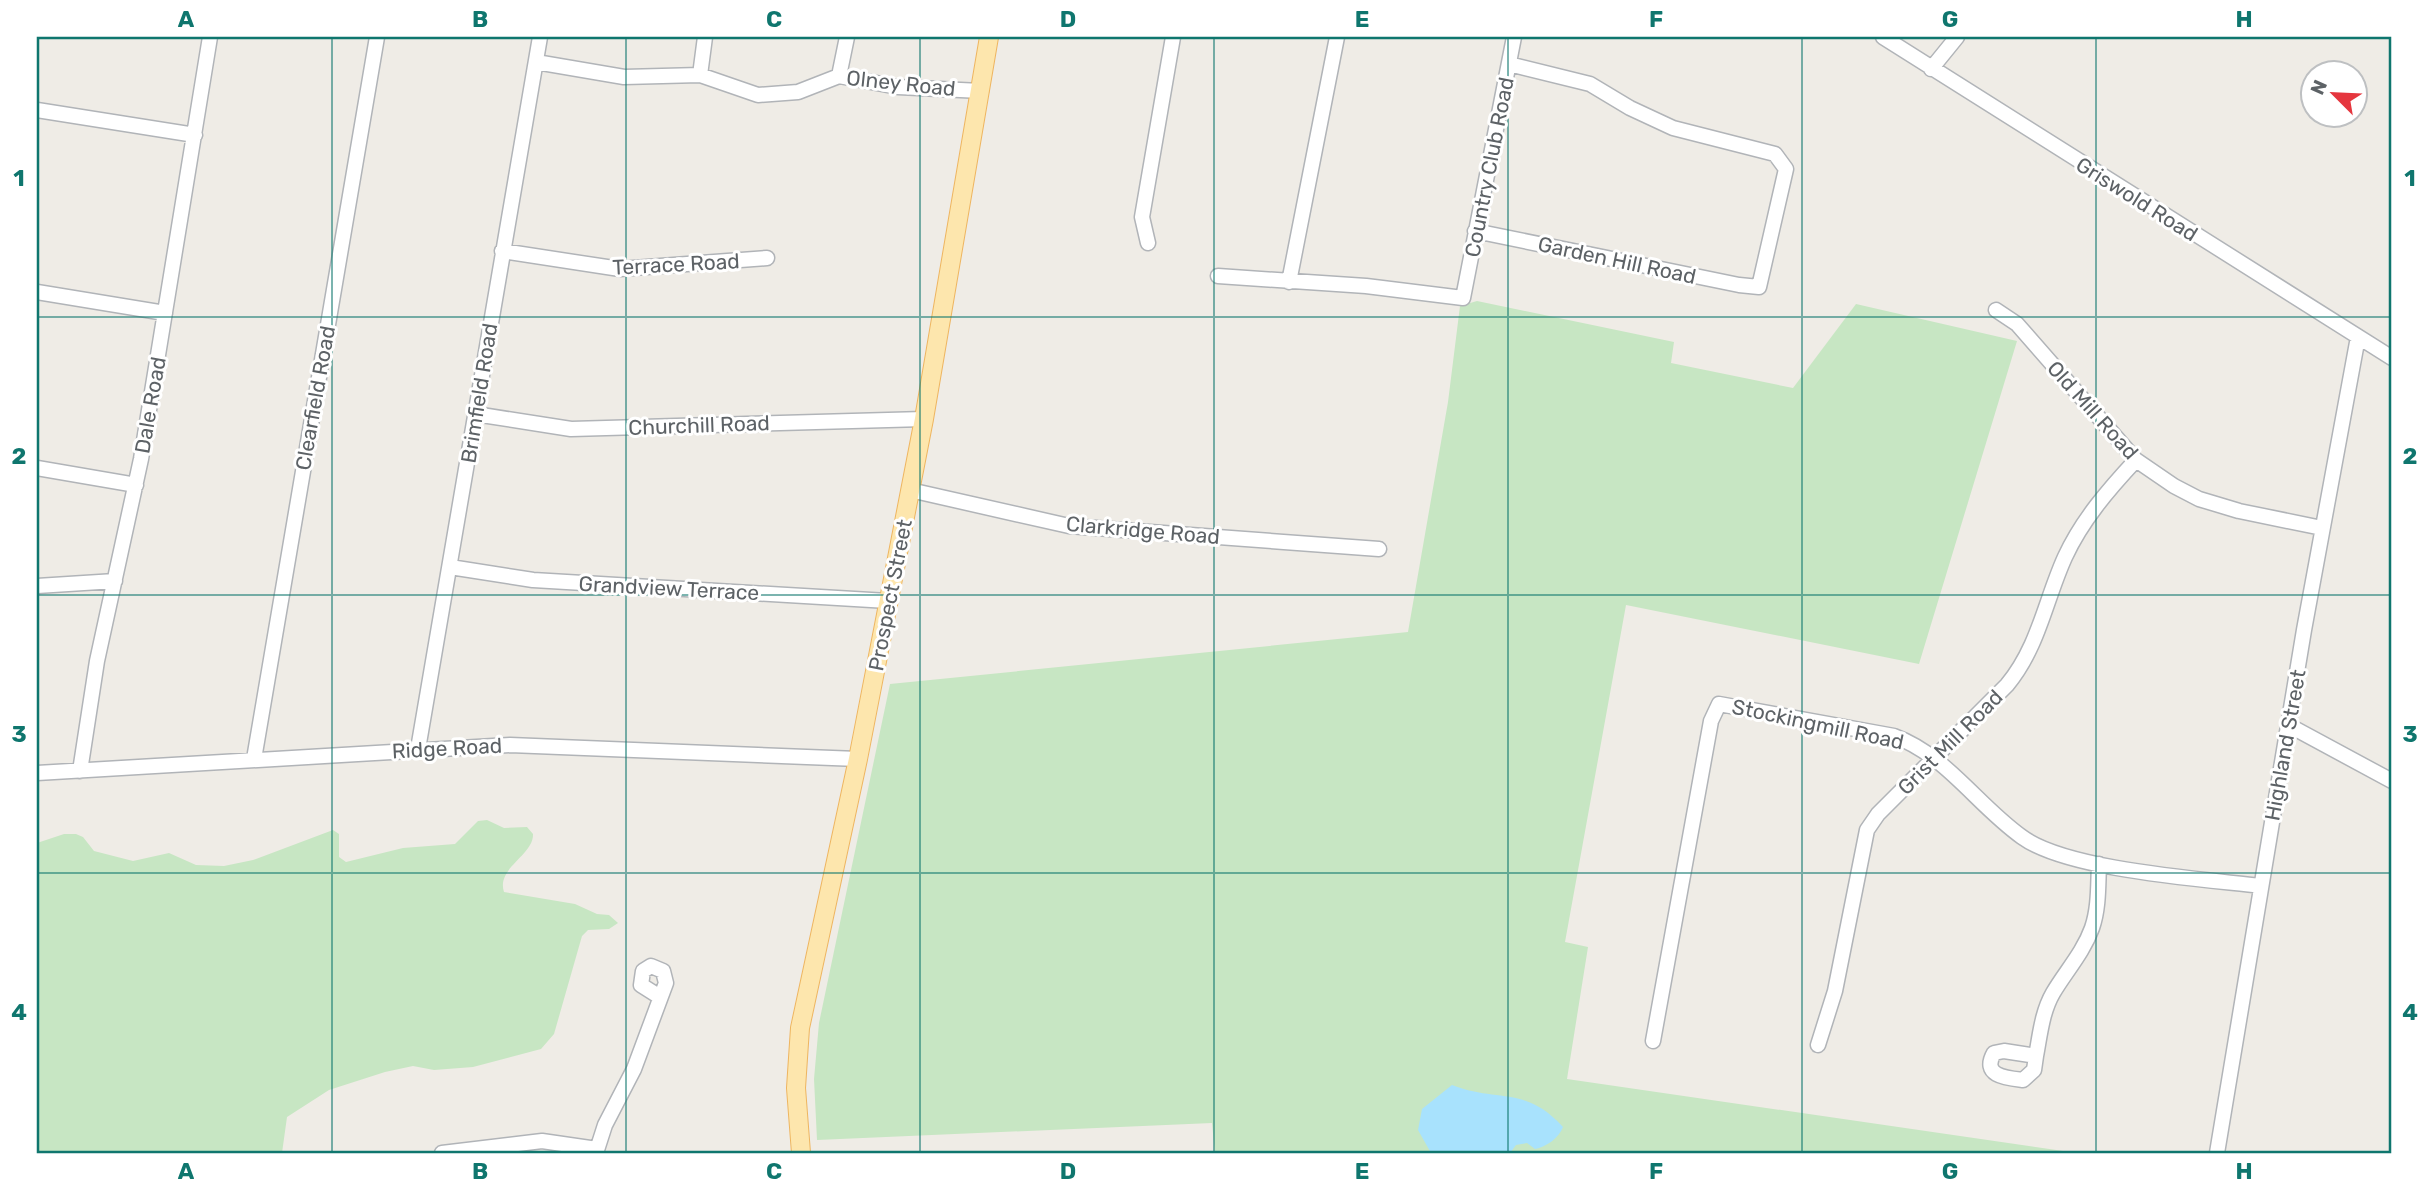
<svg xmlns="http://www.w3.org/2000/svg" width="2429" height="1190" viewBox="0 0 2429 1190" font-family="Rubik,sans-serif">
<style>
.green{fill:#c7e6c3}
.water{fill:#a8e2fd}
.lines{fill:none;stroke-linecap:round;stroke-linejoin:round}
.minor-casing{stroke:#b1b4b8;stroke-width:17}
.major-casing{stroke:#eeb560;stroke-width:20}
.minor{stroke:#fff;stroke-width:14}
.major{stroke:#fde6ad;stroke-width:18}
.grid{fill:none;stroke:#0f766e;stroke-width:2;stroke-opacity:0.55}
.labels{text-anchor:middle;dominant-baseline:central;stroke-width:6;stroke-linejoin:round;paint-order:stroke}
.street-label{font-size:21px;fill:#5d6266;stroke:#fff}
.neatline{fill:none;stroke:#0f766e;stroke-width:2.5}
.grid-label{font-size:23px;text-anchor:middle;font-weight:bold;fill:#0f766e}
</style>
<rect width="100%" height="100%" fill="#efece6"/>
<path class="green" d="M1477,301L1674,342L1671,363L1793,388L1856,304L2017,341L1919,664L1626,605L1565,942L1588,947L1567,1079L2077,1153H1215L1212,1123L817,1140L814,1079L819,1023L890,684L1408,632L1448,402L1460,306Z
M487,820L504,828L527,827L533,834C534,855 496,868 504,892L575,904L597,914L609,915L618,923L609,929L588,930L582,936L554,1034L541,1049L473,1067L434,1070L413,1066L385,1072L329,1090L287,1117L282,1153H37V843L64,834H76L83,837L94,851L133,861L169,853L196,865L224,866L253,860L333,830L339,834V857L346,862L403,848L455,844L478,821Z"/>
<path class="water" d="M1452,1085C1498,1103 1525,1085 1563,1127C1559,1138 1546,1147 1535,1149L1527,1143L1516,1145L1510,1153H1431L1418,1130L1422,1109Z"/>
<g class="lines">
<defs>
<path id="minor" d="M1883,37L2392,358
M536,62L624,77L700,75L758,95L798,92L839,76L898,87L981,91
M1931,69L1957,37
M700,75L705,37
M839,76L847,37
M37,110L195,135
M1475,231L1739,285L1759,287L1786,169L1775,154L1673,128L1630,108L1590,84L1509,64
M1148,243L1142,217L1173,37
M502,251L620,269L767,258
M1218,276L1366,286L1463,298L1514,37
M1289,282L1337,37
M37,292L165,313
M1996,310L2017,324L2136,460L2174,486L2199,499L2239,511L2322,528
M475,414L571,429L924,419
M37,468L136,485
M910,490L1069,526L1379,549
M450,567L533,580L888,601
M37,586L115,581
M2288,725L2392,781
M418,749L540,37
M254,759L377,37
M80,771L97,661L141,459L210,37
M37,773L510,745L858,759
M1653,1041L1711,721L1719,704L1894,736C1946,755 1977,805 2022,837C2067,870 2202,879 2261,886
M1818,1045L1835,991L1867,830L1878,814L2007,685C2039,646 2045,601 2065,557C2082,520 2109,489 2136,460
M2036,1056L2034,1070L2023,1080C2006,1078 1981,1076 1994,1053L2004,1051L2036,1056C2040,1035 2042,1012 2053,993C2066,971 2083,953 2092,928C2099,908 2098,885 2099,864
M442,1153L542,1141L597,1149
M596,1153L605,1125L634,1069L666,983L663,971L651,966L643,971L641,985L660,997
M2217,1153L2304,630L2358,337"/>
<path id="major" d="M801,1153L796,1088L800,1028L858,759L924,419L989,37"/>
</defs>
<use href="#minor" class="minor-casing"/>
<use href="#major" class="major-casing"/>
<use href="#minor" class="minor"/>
<use href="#major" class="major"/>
</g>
<path class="grid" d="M332,37V1153M626,37V1153M920,37V1153M1214,37V1153M1508,37V1153M1802,37V1153M2096,37V1153M37,317H2392M37,595H2392M37,873H2392"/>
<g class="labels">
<g class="street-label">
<text transform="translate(901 83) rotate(6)">Olney Road</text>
<text transform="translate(1489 167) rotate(-79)">Country Club Road</text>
<text transform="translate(2137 199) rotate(32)">Griswold Road</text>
<text transform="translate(1617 260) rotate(12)">Garden Hill Road</text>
<text transform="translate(676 264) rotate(-3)">Terrace Road</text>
<text transform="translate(479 393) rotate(-81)">Brimfield Road</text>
<text transform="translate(315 398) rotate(-80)">Clearfield Road</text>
<text transform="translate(150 405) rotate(-80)">Dale Road</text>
<text transform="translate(2093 410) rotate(48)">Old Mill Road</text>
<text transform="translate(699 425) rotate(-2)">Churchill Road</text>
<text transform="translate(1143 530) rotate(5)">Clarkridge Road</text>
<text transform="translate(669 588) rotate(3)">Grandview Terrace</text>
<text transform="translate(890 595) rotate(-79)">Prospect Street</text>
<text transform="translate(1818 724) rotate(12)">Stockingmill Road</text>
<text transform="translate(1950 742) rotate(-45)">Grist Mill Road</text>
<text transform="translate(2285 745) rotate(-80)">Highland Street</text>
<text transform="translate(447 748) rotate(-3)">Ridge Road</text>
</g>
</g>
<rect width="2429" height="1190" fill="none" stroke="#ffffff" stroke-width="77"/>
<g transform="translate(2334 94) rotate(294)"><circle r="33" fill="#ffffff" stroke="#bec0c2" stroke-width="2"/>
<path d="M0-5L12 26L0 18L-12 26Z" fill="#e5363e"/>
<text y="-10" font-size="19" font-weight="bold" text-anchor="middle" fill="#5d6266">N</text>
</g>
<rect x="38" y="38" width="2352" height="1114" class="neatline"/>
<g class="grid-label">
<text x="186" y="27">A</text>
<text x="480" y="27">B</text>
<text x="774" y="27">C</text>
<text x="1068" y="27">D</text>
<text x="1362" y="27">E</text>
<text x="1656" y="27">F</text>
<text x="1950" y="27">G</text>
<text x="2244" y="27">H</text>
<text x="19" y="186">1</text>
<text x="2410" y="186">1</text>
<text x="19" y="464">2</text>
<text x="2410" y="464">2</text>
<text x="19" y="742">3</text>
<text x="2410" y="742">3</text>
<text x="19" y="1020">4</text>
<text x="2410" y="1020">4</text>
<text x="186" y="1179">A</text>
<text x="480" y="1179">B</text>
<text x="774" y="1179">C</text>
<text x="1068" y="1179">D</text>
<text x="1362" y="1179">E</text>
<text x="1656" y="1179">F</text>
<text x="1950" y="1179">G</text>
<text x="2244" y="1179">H</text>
</g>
</svg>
